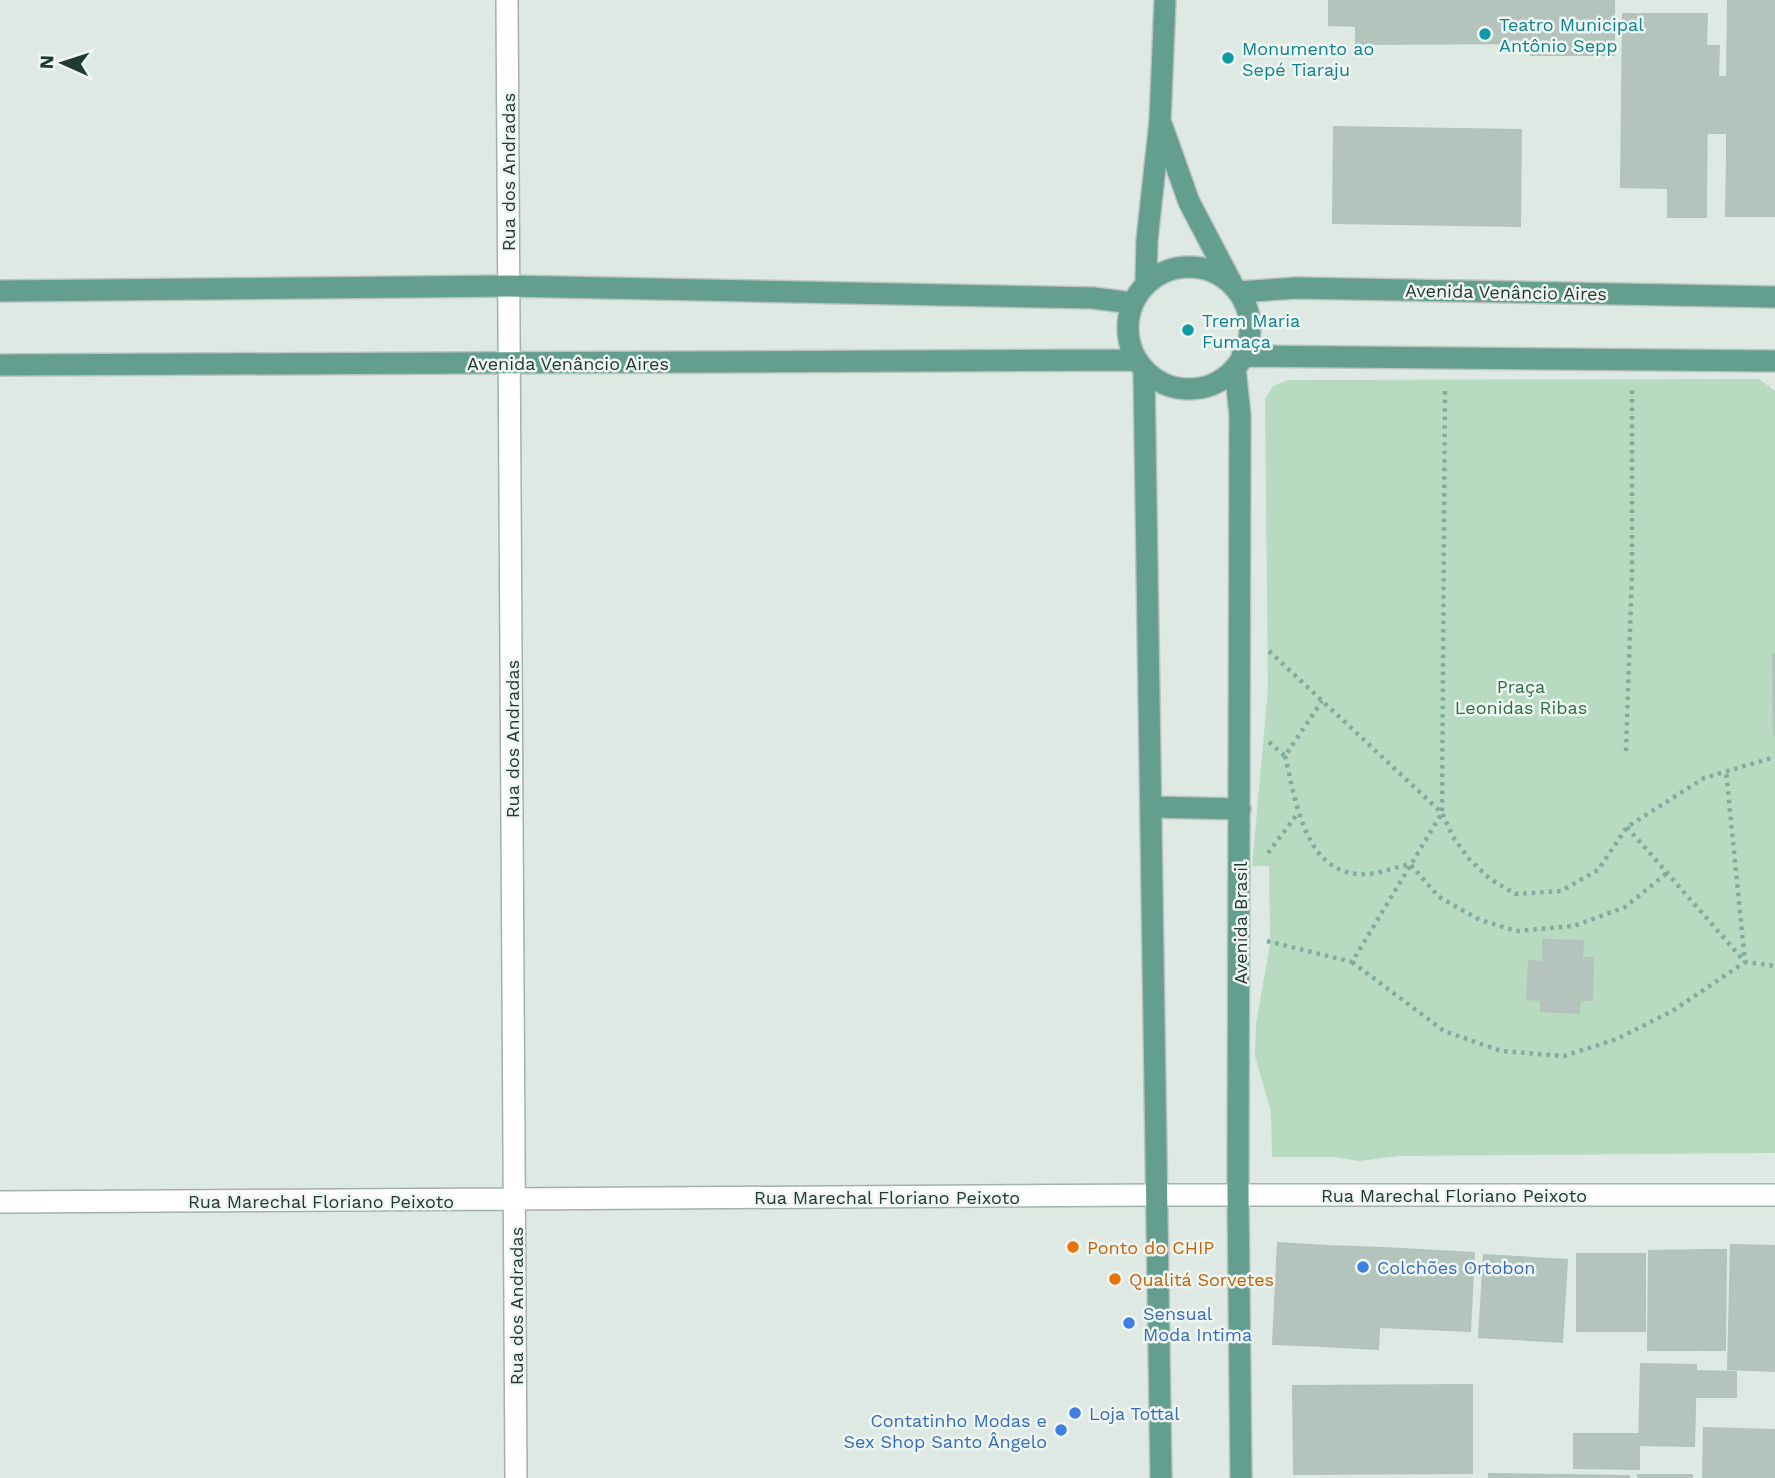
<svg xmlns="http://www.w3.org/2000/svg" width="1775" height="1478" viewBox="0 0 1775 1478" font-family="'Work Sans',sans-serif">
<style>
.green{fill:#b7dac1}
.building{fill:#b4c4bd;stroke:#b1c3bb;stroke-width:2}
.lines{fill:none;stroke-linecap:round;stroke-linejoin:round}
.minor-casing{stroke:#a1b1ab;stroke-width:24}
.major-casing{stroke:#bcc4c2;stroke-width:24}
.path{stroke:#80ac9e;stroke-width:4.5;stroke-dasharray:3.5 5;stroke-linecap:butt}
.minor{stroke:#fff;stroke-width:21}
.major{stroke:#649e8f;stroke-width:21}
.culture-dot{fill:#0f9aa8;stroke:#eff6f2;stroke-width:2.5}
.food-dot{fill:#e8710a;stroke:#eff6f2;stroke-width:2.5}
.shop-dot{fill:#3f7fe0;stroke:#eff6f2;stroke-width:2.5}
.labels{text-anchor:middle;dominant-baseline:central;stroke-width:5;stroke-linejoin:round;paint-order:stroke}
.culture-label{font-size:18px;fill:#0d838f;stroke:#eff6f2;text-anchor:start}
.street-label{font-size:18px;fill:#203932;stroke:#eff6f2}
.park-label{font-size:18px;fill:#2c6e45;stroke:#eff6f2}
.food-label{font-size:18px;fill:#c56008;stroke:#eff6f2;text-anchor:start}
.shop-label{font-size:18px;fill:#366cbe;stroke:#eff6f2;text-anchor:start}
</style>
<rect width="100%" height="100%" fill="#dee9e4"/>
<path class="green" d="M1759,379L1775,391V1153L1398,1156L1359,1161L1335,1157H1272L1271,1112L1255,1056L1256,1024L1270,944L1269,866H1252L1268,690L1265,399L1273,386L1288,380Z"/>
<path class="building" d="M1329,0H1614V55H1531V43L1356,44V26L1329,25Z
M1728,0H1775V77H1727Z
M1623,14H1707L1706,46H1719L1718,77H1707L1706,217H1668V188L1621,187Z
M1707,77H1775V158H1727V133H1707Z
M1334,127L1521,130L1520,226L1333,223Z
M1727,158H1775V216H1726Z
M1773,654H1775V735H1774Z
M1543,940L1583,941L1582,958H1593L1592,1000H1580L1579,1013L1541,1011V1000L1527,999L1529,961L1543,962Z
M1278,1243L1327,1246L1322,1346L1273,1344Z
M1731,1245L1775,1246V1371L1728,1369Z
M1327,1246L1383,1248L1378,1349L1322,1346Z
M1383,1248L1474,1253L1470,1331L1380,1327Z
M1703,1250H1726L1725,1350H1703Z
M1703,1250V1350H1648L1649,1251Z
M1577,1254H1645V1331H1577Z
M1484,1255L1567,1260L1562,1342L1479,1337Z
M1641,1364L1696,1365L1694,1446L1639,1445Z
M1696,1371L1736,1372V1397H1695Z
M1472,1385V1473L1294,1474L1293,1386Z
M1704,1428L1775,1430V1478H1703Z
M1574,1434H1639V1469L1574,1468Z
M1489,1474L1629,1476V1478H1489Z
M1638,1475H1692V1478H1638Z"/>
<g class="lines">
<defs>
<path id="minor" d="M507,0L516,1478
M0,1202L1156,1195H1775"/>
<path id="major" d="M1162,126L1189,202L1231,282
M1128 328a61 61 0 1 1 122 0a61 61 0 1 1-122 0Z
M1146,283L1147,240L1160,121L1165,0
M0,291L508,286L1093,298L1132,303
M1238,292L1296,288L1775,297
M1242,356L1775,361
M0,365L1137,360
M1235,368L1240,415L1238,1195L1241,1478
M1144,371L1161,1478
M1151,807L1240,809"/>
</defs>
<use href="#minor" class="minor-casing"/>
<use href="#major" class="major-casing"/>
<path class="path" d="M1269,651L1442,813L1453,837L1470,860L1490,879L1515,894L1561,891L1598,870L1627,827L1704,778L1775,757
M1269,742L1285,756L1322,701
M1626,751L1632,573V388
M1285,756C1296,801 1305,878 1367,874C1381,873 1396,867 1410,864L1439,897L1480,920L1516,931L1574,926L1625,907L1667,873
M1627,827L1745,962L1775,966
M1268,853L1298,813
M1267,941L1352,962L1442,813L1445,387
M1352,962L1444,1031L1501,1051L1564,1056L1617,1039L1674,1010L1745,962L1726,771"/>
<use href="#minor" class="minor"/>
<use href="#major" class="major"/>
</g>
<g class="culture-dot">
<circle cx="1485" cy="34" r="7"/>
<circle cx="1228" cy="58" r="7"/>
<circle cx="1188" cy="330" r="7"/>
</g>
<g class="food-dot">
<circle cx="1073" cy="1247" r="7"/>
<circle cx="1115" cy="1279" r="7"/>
</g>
<g class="shop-dot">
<circle cx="1363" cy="1267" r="7"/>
<circle cx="1129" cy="1323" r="7"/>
<circle cx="1075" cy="1413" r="7"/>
<circle cx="1061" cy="1430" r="7"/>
</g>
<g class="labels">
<g class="culture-label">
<text x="1499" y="24">Teatro Municipal<tspan x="1499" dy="21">Antônio Sepp</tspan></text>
<text x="1242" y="48">Monumento ao<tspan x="1242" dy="21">Sepé Tiaraju</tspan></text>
<text x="1202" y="320">Trem Maria<tspan x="1202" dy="21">Fumaça</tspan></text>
</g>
<g class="street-label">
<text transform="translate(508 172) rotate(-90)">Rua dos Andradas</text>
<text transform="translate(1506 292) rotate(1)">Avenida Venâncio Aires</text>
<text x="568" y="363">Avenida Venâncio Aires</text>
<text transform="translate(512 739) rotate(-90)">Rua dos Andradas</text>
<text transform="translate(1240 923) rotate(-90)">Avenida Brasil</text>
<text x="1454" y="1195">Rua Marechal Floriano Peixoto</text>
<text x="887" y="1197">Rua Marechal Floriano Peixoto</text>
<text x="321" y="1201">Rua Marechal Floriano Peixoto</text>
<text transform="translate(516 1306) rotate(-90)">Rua dos Andradas</text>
</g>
<g class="park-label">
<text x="1521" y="686">Praça<tspan x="1521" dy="21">Leonidas Ribas</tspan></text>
</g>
<g class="food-label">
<text x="1087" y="1247">Ponto do CHIP</text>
<text x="1129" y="1279">Qualitá Sorvetes</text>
</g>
<g class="shop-label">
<text x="1377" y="1267">Colchões Ortobon</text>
<text x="1143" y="1313">Sensual<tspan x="1143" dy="21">Moda Intima</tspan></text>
<text x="1089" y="1413">Loja Tottal</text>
<text x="1047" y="1420" text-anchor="end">Contatinho Modas e<tspan x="1047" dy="21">Sex Shop Santo Ângelo</tspan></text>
</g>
</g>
<g transform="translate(63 63) rotate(273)" stroke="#eff6f2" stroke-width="5" paint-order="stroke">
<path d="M0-5L12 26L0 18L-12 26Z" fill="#203932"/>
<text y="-10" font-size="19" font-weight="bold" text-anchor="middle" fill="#203932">N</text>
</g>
</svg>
